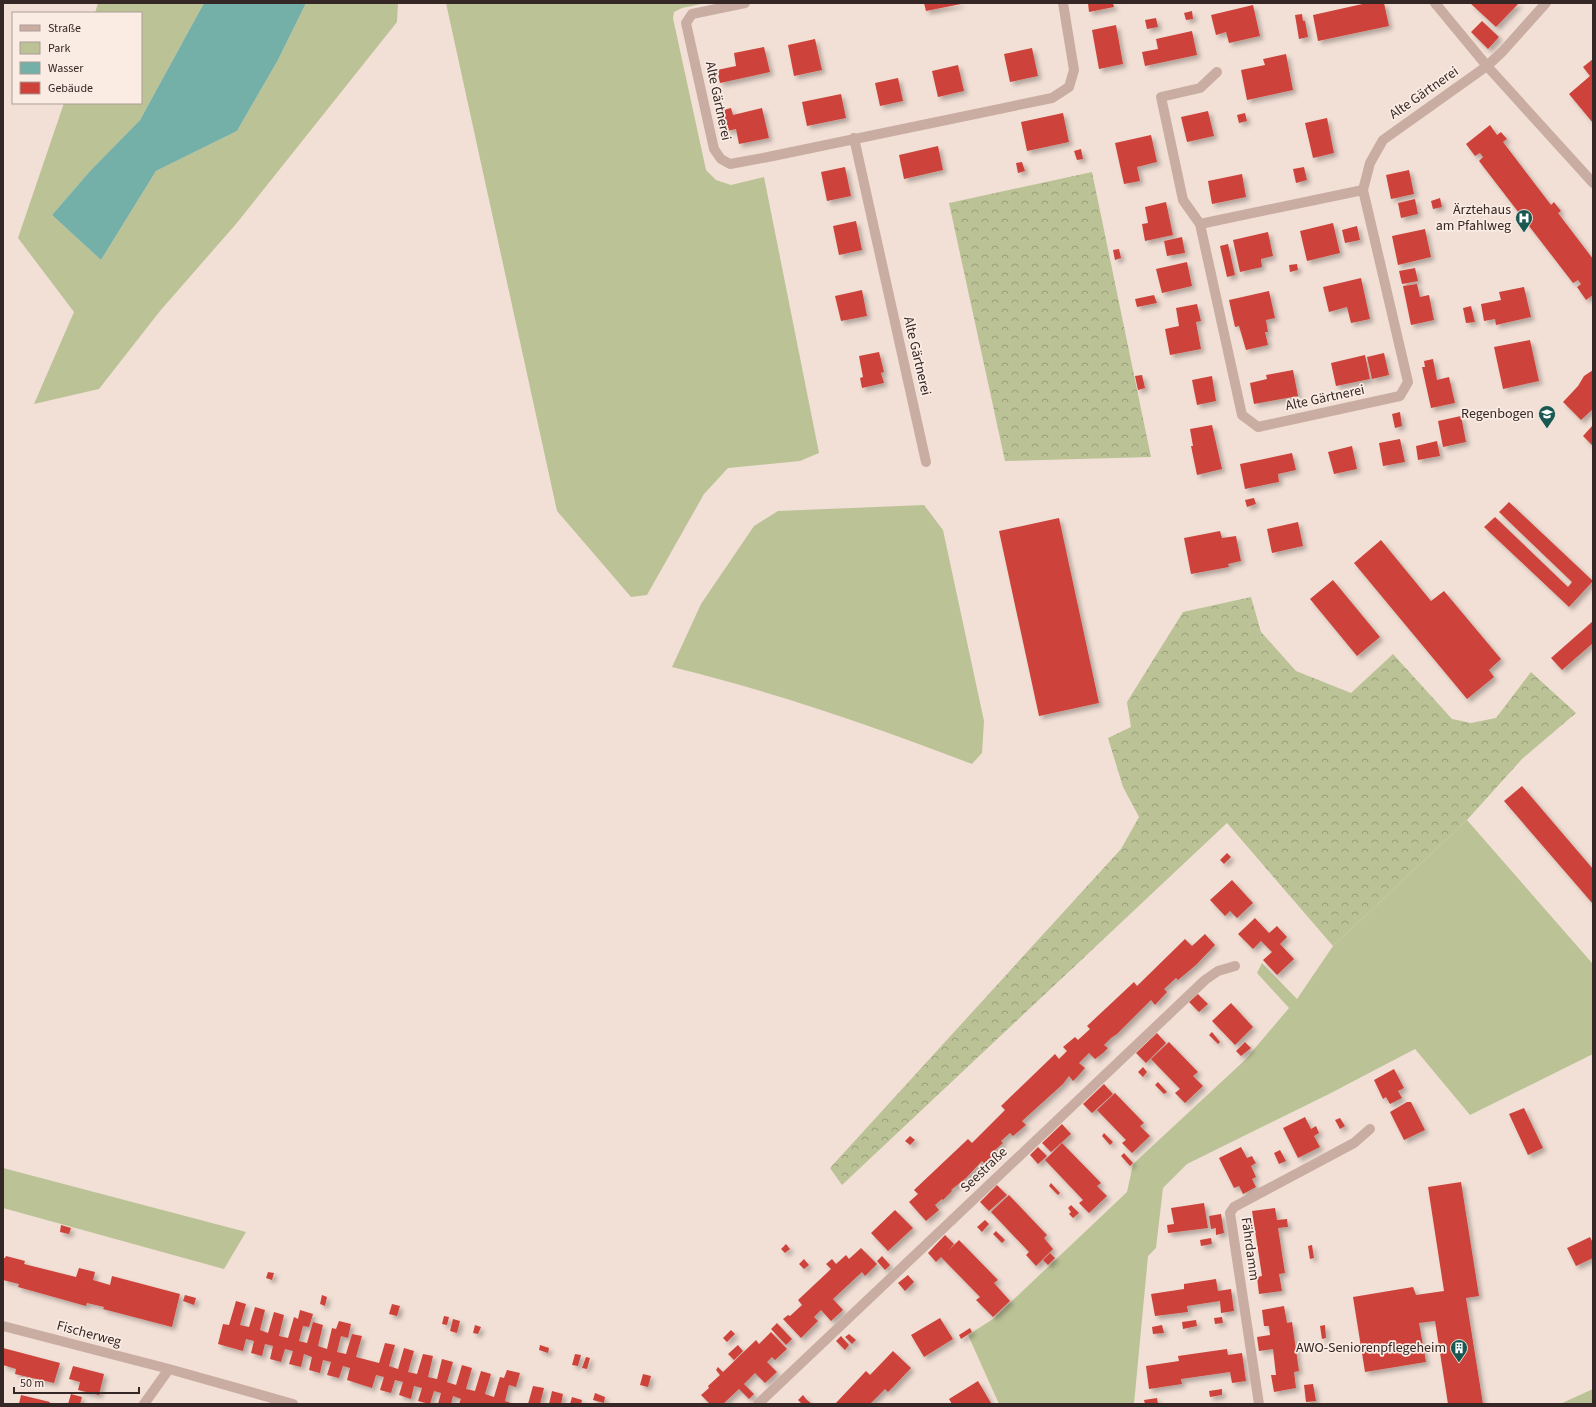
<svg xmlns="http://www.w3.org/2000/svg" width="1596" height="1407" viewBox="0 0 1596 1407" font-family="'Source Sans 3',sans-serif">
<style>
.green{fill:#bbc296}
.forest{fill:url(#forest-crowns)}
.water{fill:#74b0a8}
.building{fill:#cd433a;filter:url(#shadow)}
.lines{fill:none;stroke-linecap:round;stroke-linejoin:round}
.street{stroke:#caada2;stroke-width:10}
.labels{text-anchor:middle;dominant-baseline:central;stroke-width:3.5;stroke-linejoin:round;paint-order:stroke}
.street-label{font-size:14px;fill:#352725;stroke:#faebe3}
.poi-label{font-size:14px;fill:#352725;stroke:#faebe3;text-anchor:end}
</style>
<defs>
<pattern id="forest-crowns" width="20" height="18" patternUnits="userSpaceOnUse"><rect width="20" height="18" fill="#bbc296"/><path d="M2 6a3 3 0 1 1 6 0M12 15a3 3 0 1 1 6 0" fill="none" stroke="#999e7a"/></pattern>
<filter id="shadow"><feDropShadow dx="3.5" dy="3.5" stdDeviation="2" flood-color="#0004"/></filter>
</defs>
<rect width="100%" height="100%" fill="#f2e0d6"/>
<path class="green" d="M98,3H204L140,120L90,171L52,215L101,260L156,171L237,131L278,60L306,3H398L397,22L236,224L160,311L99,389L34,404L74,312L18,238L64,103H141V13H95Z
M446,3H706L682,8L674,12L673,18L706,170L716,180L731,185L764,177L819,453L800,461L728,468L704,494L647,595L631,597L557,511Z
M924,505L943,530L984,721L982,753L972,764C874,726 774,692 672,667L701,604L754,526L778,511Z
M1467,820L1592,963H1593V1054L1470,1115L1415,1049L1329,1094L1187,1164L1163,1188L1156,1248L1148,1256L1134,1404H999L968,1335L993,1319L1127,1192L1133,1164L1245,1060L1289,1008L1257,973L1262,963L1297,999L1333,946Z
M3,1168L246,1232L224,1269L3,1208Z
M1593,1389V1404H1560Z"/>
<path class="forest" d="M1092,172L1151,457L1005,461L949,203Z
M1251,597L1261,632L1296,671L1351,693L1393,654L1452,719L1471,723L1496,718L1531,672L1576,713L1522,759L1467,820L1333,946L1227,823L842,1185L830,1168L1121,849L1139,817L1123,787L1108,738L1131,727L1127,702L1183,612Z"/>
<path class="water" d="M204,3H306L278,60L237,131L156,171L101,260L52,215L90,171L140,120Z"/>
<path class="building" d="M924,3H961V4L926,11Z
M1088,3H1113L1114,7L1089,12Z
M1367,3H1384L1389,26L1318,41L1313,15Z
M1470,3H1519L1496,27Z
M1253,5L1260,36L1229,43L1226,32L1216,35L1211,15Z
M1192,11L1193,19L1186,20L1184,13Z
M1302,14L1303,21H1305L1308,37L1299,39L1295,15Z
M1156,18L1158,27L1147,29L1145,20Z
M1482,21L1499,37L1488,49L1471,32Z
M1116,25L1123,64L1099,69L1092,30Z
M1192,31L1197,55L1145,66L1142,52L1158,49L1156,39Z
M815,39L822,70L794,76L788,45Z
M764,47L770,72L720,83L717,70L736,66L734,53Z
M1032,48L1038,76L1010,82L1004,54Z
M1286,54L1293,90L1247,100L1241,70L1265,65L1263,59Z
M1593,59V123L1569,94L1590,76L1583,67Z
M958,65L964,91L938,97L932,71Z
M898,78L903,101L880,106L875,83Z
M841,94L846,118L807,126L802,102Z
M731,108L733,115L762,108L769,138L739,144L736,129L727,131L723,110Z
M1208,111L1214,136L1187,142L1181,117Z
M1063,113L1069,142L1027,151L1021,122Z
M1245,113L1247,121L1239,123L1237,115Z
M1327,118L1334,153L1313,158L1305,123Z
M1490,125L1497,135L1501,132L1507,139L1503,142L1551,205L1554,202L1561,211L1558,213L1593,259V295L1586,300L1577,287L1581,284L1578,280L1573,283L1479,161L1483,157L1480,153L1475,156L1466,144Z
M1151,135L1157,162L1137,167L1140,181L1124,184L1115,143Z
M938,146L943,170L904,179L899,155Z
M1081,149L1083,159L1077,160L1074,151Z
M1022,162L1025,171L1018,173L1016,163Z
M845,167L851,196L827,201L821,172Z
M1304,167L1307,180L1296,183L1293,169Z
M1409,170L1414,194L1391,199L1386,175Z
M1242,174L1246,197L1212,204L1208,181Z
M1440,198L1442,207L1433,209L1431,201Z
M1415,199L1418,214L1401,218L1398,203Z
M1166,202L1173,235L1145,241L1142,224L1148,223L1145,207Z
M856,221L862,250L839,255L833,226Z
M1333,223L1340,253L1307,261L1300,231Z
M1357,226L1360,240L1345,243L1342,230Z
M1425,229L1431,257L1398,265L1392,236Z
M1268,232L1273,256L1261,259L1262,267L1240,272L1233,240Z
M1182,237L1185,253L1167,256L1164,241Z
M1228,244L1235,275L1227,277L1220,246Z
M1119,249L1121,258L1115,260L1113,250Z
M1187,262L1192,286L1162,293L1156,269Z
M1297,264L1298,270L1290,272L1289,265Z
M1415,268L1418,281L1402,284L1399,271Z
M1361,278L1370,319L1351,323L1347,307L1329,312L1323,287Z
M1417,284L1420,297L1429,295L1434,320L1411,325L1403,286Z
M1524,287L1531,317L1496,325L1495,319L1484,321L1481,304L1501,300L1499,292Z
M862,290L867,316L841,321L835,296Z
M1269,291L1275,318L1266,320L1268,332H1265L1268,345L1246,350L1239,326L1235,327L1229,300Z
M1154,295L1157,303L1137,307L1135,299Z
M1197,304L1201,321L1196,322L1201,349L1170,355L1165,329L1179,326L1176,308Z
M1471,306L1475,322L1466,323L1463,308Z
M1530,340L1539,381L1503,389L1494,347Z
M879,352L884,372L881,373L884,383L862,388L860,378L863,377L859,356Z
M1384,353L1389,375L1372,379L1367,357Z
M1365,355L1370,379L1336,386L1331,363Z
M1433,359L1437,380L1449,377L1455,403L1431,408L1422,367H1425L1424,361Z
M1293,370L1298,396L1254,404L1250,383L1267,379L1266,375Z
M1593,370V409L1581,420L1563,402L1578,386L1584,376Z
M1142,375L1145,388L1138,390L1135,376Z
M1212,376L1216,401L1197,405L1192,380Z
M1400,412L1402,426L1395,428L1392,414Z
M1461,416L1466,442L1443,447L1438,421Z
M1212,425L1222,469L1197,475L1191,446H1193L1190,429Z
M1593,425V446L1583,436Z
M1400,439L1405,462L1383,466L1379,443Z
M1437,441L1440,456L1418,460L1416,446Z
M1352,446L1357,469L1334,474L1328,452Z
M1292,453L1296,470L1278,474L1279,482L1245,489L1240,464Z
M1254,498L1256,504L1247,507L1245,500Z
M1509,502L1593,581L1569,607L1484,527L1495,517L1568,587L1572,582L1499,512Z
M1059,518L1099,703L1039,716L999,531Z
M1298,522L1303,546L1272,553L1267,529Z
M1220,531L1222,538L1236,536L1241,561L1228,564L1229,567L1191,574L1184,538Z
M1381,540L1431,601L1444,591L1501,659L1489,670L1494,677L1467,699L1354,563Z
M1333,580L1380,637L1357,656L1310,599Z
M1593,621V643L1562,670L1551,658Z
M1522,786L1593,869V904L1504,801Z
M1227,853L1231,857L1224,864L1220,860Z
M1232,880L1253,903L1237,918L1230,911L1225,916L1210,900Z
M1255,918L1269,933L1277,926L1287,937L1280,944L1294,959L1277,975L1263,960L1272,952L1261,941L1253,949L1238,934Z
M1205,934L1215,945L1196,965L1178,980L1176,978L1164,989L1167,992L1155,1005L1151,1000L1117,1034L1111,1038L1104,1045L1108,1048L1103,1053L1095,1059L1089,1053L1079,1063L1085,1068L1078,1076L1073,1081L1069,1076L1063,1084L1022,1121L1026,1125L1013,1136L1010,1133L1001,1141L1003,1143L995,1150L998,1153L991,1161L986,1165L982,1161L966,1178L951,1190L952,1191L943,1200L942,1199L935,1205L939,1210L926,1221L909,1202L918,1194L914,1190L968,1139L972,1143L1005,1110L1001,1106L1055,1054L1059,1059L1067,1051L1063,1047L1075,1037L1078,1040L1090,1029L1087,1026L1134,982L1137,986L1185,939L1192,946Z
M1198,994L1208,1004L1199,1012L1189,1002Z
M1231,1003L1253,1027L1235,1045L1212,1021Z
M1212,1032L1220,1042L1218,1044L1209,1035Z
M1157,1033L1166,1043L1146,1063L1136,1053Z
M1169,1042L1198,1072L1193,1076L1203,1086L1185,1103L1175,1093L1180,1089L1151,1059Z
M1245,1042L1251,1048L1241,1056L1236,1051Z
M1143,1067L1147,1072L1143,1077L1138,1072Z
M1394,1069L1404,1088L1398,1091L1402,1098L1390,1104L1386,1097L1383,1099L1374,1080Z
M1158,1082L1167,1092L1164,1094L1155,1085Z
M1104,1084L1113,1094L1092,1113L1083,1104Z
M1115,1093L1144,1123L1140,1126L1150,1136L1132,1153L1122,1143L1126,1140L1097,1110Z
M1407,1102H1411L1425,1130L1404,1140L1390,1112Z
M1524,1108L1543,1148L1528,1155L1509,1114Z
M1305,1117L1311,1129L1316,1126L1319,1133L1314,1136L1320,1147L1298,1158L1283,1128Z
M1340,1118L1345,1126L1340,1129L1335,1120Z
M1062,1124L1071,1134L1051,1152L1042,1143Z
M1104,1133L1113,1142L1110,1145L1102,1136Z
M910,1136L915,1140L910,1145L905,1141Z
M1062,1143L1101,1183L1097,1186L1107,1196L1089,1213L1079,1203L1083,1200L1045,1160Z
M1038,1147L1047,1156L1038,1164L1030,1155Z
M1241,1147L1247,1158L1252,1156L1254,1160L1256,1163L1251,1166L1256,1177L1252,1179L1256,1187L1243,1194L1239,1186L1234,1188L1219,1158Z
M1280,1150L1286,1161L1279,1164L1274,1153Z
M1124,1153L1133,1163L1130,1166L1121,1156Z
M1461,1182L1479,1296L1466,1298L1483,1404H1448L1435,1321L1419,1323L1426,1362L1365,1372L1353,1297L1413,1287L1416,1295L1444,1291L1428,1187Z
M1051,1183L1060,1193L1058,1195L1049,1186Z
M997,1185L1007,1195L989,1211L980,1202Z
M1009,1195L1047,1235L1044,1238L1053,1249L1036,1266L1026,1255L1029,1252L991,1212Z
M1204,1203L1208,1228L1168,1233L1167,1225L1174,1224L1171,1208Z
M1071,1205L1079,1213L1073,1218L1069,1214L1071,1212L1068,1208Z
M1275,1208L1277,1220L1287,1219L1288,1227L1278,1228L1285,1273L1279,1274L1282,1291L1259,1294L1257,1277L1262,1276L1252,1211Z
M895,1210L913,1228L888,1251L871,1233Z
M1221,1214L1224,1233L1216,1235V1228L1211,1229L1209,1216Z
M985,1220L989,1224L982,1232L977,1227Z
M61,1225L71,1228L69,1234L60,1232Z
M996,1231L1005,1240L1002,1243L993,1234Z
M945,1235L954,1244L948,1251L959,1240L998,1280L994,1283L1010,1301L993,1317L976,1300L980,1297L941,1257L936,1262L928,1253Z
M1590,1237L1593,1243V1258L1576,1266L1567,1248Z
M1211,1238L1212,1244L1201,1246L1200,1240Z
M786,1244L790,1249L785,1253L781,1249Z
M1312,1245L1314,1258L1310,1259L1308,1246Z
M861,1248L877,1264L865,1276L862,1272L833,1299L843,1310L831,1321L821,1310L814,1317L818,1321L801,1338L783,1319L788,1315L790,1316L802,1305L798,1300L831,1269L826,1264L832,1259L836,1264L846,1255L849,1259Z
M1050,1253L1055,1258L1048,1265L1043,1260Z
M6,1256L25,1261L24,1264L76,1277L79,1268L95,1272L93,1280L110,1285L112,1276L180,1294L172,1327L103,1309L104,1307L87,1303L86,1306L18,1287L19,1284L3,1280V1258H5Z
M882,1256L890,1265L885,1270L877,1261Z
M804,1259L809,1265L804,1269L799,1264Z
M268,1272L274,1273L272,1280L266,1278Z
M908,1275L914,1282L905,1291L898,1283Z
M1216,1279L1218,1291L1231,1289L1234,1311L1221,1313L1220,1301L1187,1306L1188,1312L1155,1316L1151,1294L1184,1289V1284Z
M185,1295L196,1298L194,1305L183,1301Z
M322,1295L327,1297L325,1306L320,1304Z
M236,1301L246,1304L240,1325L249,1327L255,1307L265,1310L260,1330L268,1333L274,1312L284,1315L279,1336L288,1338L294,1317L298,1319L300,1310L313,1314L309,1327L303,1326L299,1341L307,1343L313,1322L323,1325L318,1346L327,1349L332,1328L336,1329L339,1321L351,1324L348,1338L341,1336L337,1352L346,1354L352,1334L362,1336L356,1357L379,1363L385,1343L395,1345L389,1366L398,1369L404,1348L414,1351L408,1372L417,1374L423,1354L433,1356L428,1377L437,1379L442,1359L453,1362L447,1382L456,1385L462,1365L472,1368L466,1389L475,1391L481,1371L491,1374L485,1394L494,1397L500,1377L504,1378L507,1370L520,1373L516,1387L509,1385L505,1401L514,1404L472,1403L471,1404H459L461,1399L453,1396L451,1404H438L441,1393L434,1391L430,1404L418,1401L422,1388L414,1386L411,1399L399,1395L403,1382L395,1380L391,1393L380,1390L384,1377L376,1375L372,1388L347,1380L350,1368L343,1366L339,1378L327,1375L331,1362L323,1360L320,1373L309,1370L312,1357L304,1354L301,1367L289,1364L293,1351L285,1349L281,1362L270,1359L273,1346L265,1344L262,1356L251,1353L254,1341L246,1339L243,1351L218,1344L223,1324L229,1325Z
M392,1304L400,1306L397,1316L389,1314Z
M1284,1306L1287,1323L1292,1322L1299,1371L1294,1372L1296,1388L1274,1392L1271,1375H1276L1273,1349L1259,1351L1257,1337L1270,1335L1269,1326H1264L1262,1310Z
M444,1316L449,1317L447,1325L442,1324Z
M1222,1317L1223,1323L1215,1324L1214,1318Z
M940,1318L953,1339L924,1357L911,1335Z
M453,1319L460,1321L457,1333L450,1331Z
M1196,1320L1197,1326L1183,1329L1182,1322Z
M777,1323L792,1339L786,1345L771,1329Z
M475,1325L481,1327L478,1334L473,1333Z
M1162,1325L1164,1333L1153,1334L1152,1327Z
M1325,1325L1326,1338L1322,1339L1320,1326Z
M970,1328L972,1332L961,1339L959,1335Z
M731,1330L735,1334L727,1342L723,1338Z
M771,1332L787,1349L775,1360L772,1357L767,1362L777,1372L765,1383L755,1373L744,1384L754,1394L749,1399L739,1389L723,1404H710L701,1395L709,1388L708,1386L720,1375L716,1370L718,1367L723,1372L756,1340L759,1344Z
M849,1334L856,1340L852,1344L845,1337Z
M841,1336L849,1345L845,1350L836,1341Z
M540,1345L549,1348L548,1353L539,1350Z
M738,1345L743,1351L734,1360L728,1354Z
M3,1348L60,1363L54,1383L15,1374L16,1369L3,1365Z
M1227,1349L1228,1355L1242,1353L1246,1381L1232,1383L1230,1372L1181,1379L1182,1384L1149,1389L1146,1366L1179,1361L1178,1356Z
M893,1351L911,1368L895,1385L888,1392L885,1389L870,1404H835L866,1371L870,1375Z
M575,1354L581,1355L578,1366L572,1365Z
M586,1357L590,1358L587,1369L582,1368Z
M73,1366L104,1374L99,1395L78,1390L80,1382L69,1379Z
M643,1374L651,1376L648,1387L640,1385Z
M978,1381L991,1403L989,1404H952L949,1399Z
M1313,1384L1316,1401L1306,1402L1304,1385Z
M533,1386L544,1388L540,1404H528Z
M1222,1389V1395L1210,1397L1209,1391Z
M552,1391L563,1394L561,1404H549Z
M595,1393L605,1397L604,1403L593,1400Z
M71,1394L82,1397L80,1404H68Z
M21,1395L50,1402L49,1404H19Z
M803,1395L807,1400L812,1404H802L798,1400Z
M572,1397L582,1400L581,1404H570Z
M1157,1398L1158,1404H1145L1144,1400Z"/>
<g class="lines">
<path class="street" d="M745,3L692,14L686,23L714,149L721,159L730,164L768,157L1052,98L1069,87L1074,70L1063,3
M1435,3L1487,66L1593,183
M854,138L926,462
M1363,190L1200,224L1242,415L1258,427L1400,396L1408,382L1363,190L1370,163L1383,140L1487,66L1503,51L1546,3
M1200,224L1183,200L1161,97L1200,88L1217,72
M3,1326L169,1369L293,1404
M144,1404L169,1369
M758,1404L1205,980L1218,971L1235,966
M1259,1404L1230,1213L1234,1207L1354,1143L1370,1129"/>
</g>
<defs>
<symbol id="hospital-pin" viewBox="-11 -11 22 30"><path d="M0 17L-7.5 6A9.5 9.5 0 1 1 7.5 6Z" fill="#195851" stroke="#faebe3"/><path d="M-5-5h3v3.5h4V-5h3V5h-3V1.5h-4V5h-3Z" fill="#fff"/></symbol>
<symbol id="school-pin" viewBox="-11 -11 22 30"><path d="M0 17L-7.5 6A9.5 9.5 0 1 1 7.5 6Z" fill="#195851" stroke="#faebe3"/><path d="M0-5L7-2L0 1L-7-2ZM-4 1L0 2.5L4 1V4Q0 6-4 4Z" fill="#fff"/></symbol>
<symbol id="building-pin" viewBox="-11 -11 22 30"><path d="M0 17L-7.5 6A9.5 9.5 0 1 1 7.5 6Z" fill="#195851" stroke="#faebe3"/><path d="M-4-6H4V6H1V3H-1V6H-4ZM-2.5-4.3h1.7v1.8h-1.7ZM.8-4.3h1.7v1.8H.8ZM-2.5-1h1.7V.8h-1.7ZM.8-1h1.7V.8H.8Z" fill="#fff"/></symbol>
</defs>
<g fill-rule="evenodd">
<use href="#hospital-pin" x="1514" y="208" width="20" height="27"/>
<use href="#school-pin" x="1537" y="404" width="20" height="27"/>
<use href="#building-pin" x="1449" y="1338" width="20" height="27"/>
</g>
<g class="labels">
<g class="street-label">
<text transform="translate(1424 93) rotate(-35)">Alte Gärtnerei</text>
<text transform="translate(718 101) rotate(78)">Alte Gärtnerei</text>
<text transform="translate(917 356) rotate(77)">Alte Gärtnerei</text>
<text transform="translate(1325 398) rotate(-12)">Alte Gärtnerei</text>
<text transform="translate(984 1170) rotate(-44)">Seestraße</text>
<text transform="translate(1250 1249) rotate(82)">Fährdamm</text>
<text transform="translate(89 1334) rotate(15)">Fischerweg</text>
</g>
<g class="poi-label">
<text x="1511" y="210">Ärztehaus<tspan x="1511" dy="16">am Pfahlweg</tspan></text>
<text x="1534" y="414">Regenbogen</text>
<text x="1446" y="1348">AWO-Seniorenpflegeheim</text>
</g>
</g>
<rect width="1596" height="1407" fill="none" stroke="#352725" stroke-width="8"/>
<rect x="12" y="12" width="130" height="92" fill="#faebe3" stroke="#ab9d97"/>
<rect x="20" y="25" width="20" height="6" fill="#caada2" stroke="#ab9d97"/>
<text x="48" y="32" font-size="12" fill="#352725">Straße</text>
<rect x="20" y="42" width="20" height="12" fill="#bbc296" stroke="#ab9d97"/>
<text x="48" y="52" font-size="12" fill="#352725">Park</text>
<rect x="20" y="62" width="20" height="12" fill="#74b0a8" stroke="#ab9d97"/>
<text x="48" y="72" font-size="12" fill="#352725">Wasser</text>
<rect x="20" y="82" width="20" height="12" fill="#cd433a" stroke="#ab9d97"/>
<text x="48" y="92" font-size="12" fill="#352725">Gebäude</text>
<path d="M14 1387v6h125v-6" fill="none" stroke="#352725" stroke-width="2"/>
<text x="20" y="1387" font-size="12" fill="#352725" stroke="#faebe3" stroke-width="3" paint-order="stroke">50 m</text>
</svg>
